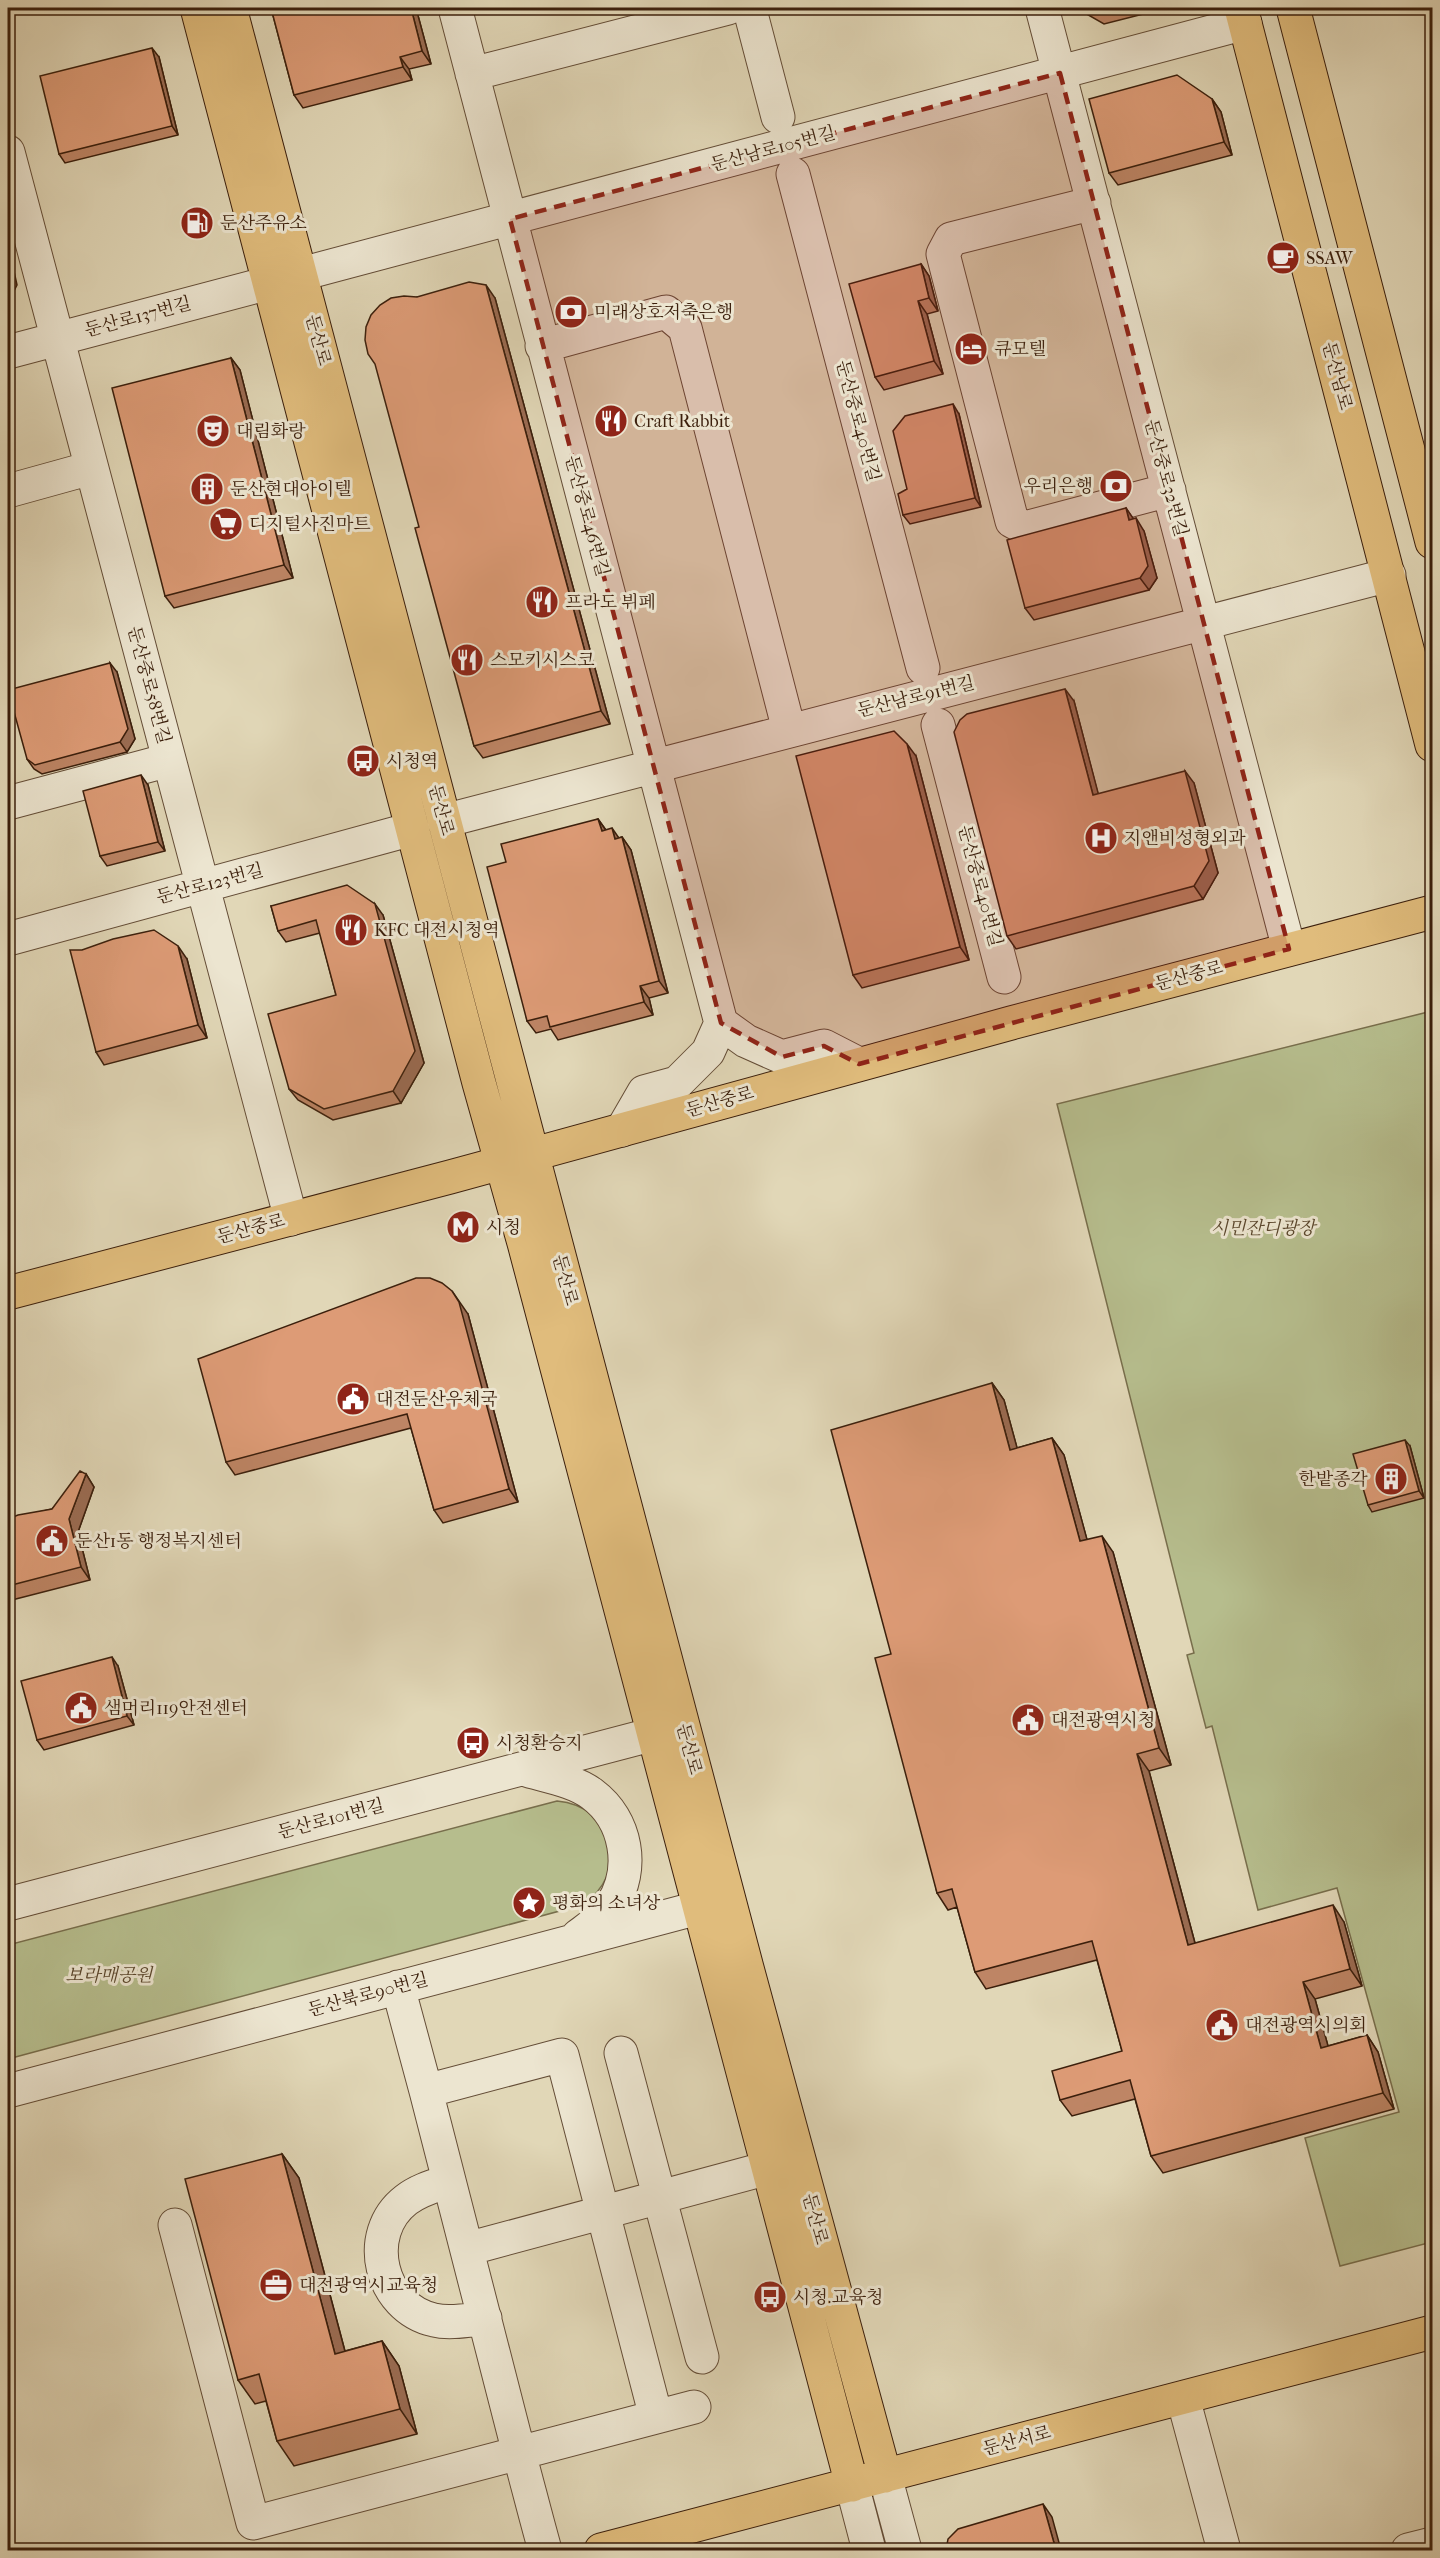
<svg xmlns="http://www.w3.org/2000/svg" width="1440" height="2558" viewBox="0 0 1440 2558" font-family="'IM FELL French Canon','Noto Serif KR',serif">
<style>
.green{fill:#b6bd8d;stroke:#786e4c;stroke-width:1.5}
.lines{fill:none;stroke-linecap:round;stroke-linejoin:round}
.minor-casing{stroke:#644d37;stroke-width:35}
.major-casing{stroke:#3b1f0c;stroke-width:35}
.minor{stroke:#ece5d0;stroke-width:33}
.major{stroke:#e0bc7c;stroke-width:33}
.wall{fill:#be8565;stroke:#3b1f0c;stroke-width:1.5}
.shaded-wall{fill:#9b6c53;stroke:#3b1f0c;stroke-width:1.5}
.building{fill:#dd9b76;stroke:#3b1f0c;stroke-width:1.5}
.marked{fill:#8f2418;fill-opacity:0.2;stroke:#8f2418;stroke-width:4.5;stroke-dasharray:12 8;stroke-linejoin:round}
.labels{text-anchor:middle;dominant-baseline:central;stroke-width:6;stroke-linejoin:round;paint-order:stroke}
.street-label{font-size:18px;fill:#3b1f0c;stroke:#ece5d0}
.poi-label{font-size:18px;fill:#3b1f0c;stroke:#ece5d0;text-anchor:start}
.park-label{font-size:18px;font-style:italic;fill:#5a462c;stroke:#ece5d0}
</style>
<rect width="100%" height="100%" fill="#e1d7b7"/>
<filter id="stains"><feTurbulence type="fractalNoise" baseFrequency=".00333" numOctaves="4"/><feColorMatrix values="0 0 0 0 .2 0 0 0 0 .09 0 0 0 0 .02 0 0 0 .5 -.17"/></filter>
<radialGradient id="worn" r=".72"><stop offset=".6" stop-color="#630" stop-opacity="0"/><stop offset="1" stop-color="#630" stop-opacity=".3"/></radialGradient>
<path class="green" d="M1432,1011V2242L1340,2266L1305,2138L1399,2112L1337,1888L1258,1910L1212,1726L1206,1728L1187,1655L1194,1653L1057,1104Z
M557,1801C615,1806 631,1873 582,1905L8,2059V1945Z"/>
<g class="lines">
<defs>
<path id="minor" d="M455,8L721,1023
M1042,8L1289,949
M751,14L778,117
M472,74L728,8
M8,152L291,1219
M793,174L923,668
M1094,203L951,239L943,254L1012,521L1025,528L1169,490
M301,274L1245,23
M542,346L666,312L685,328L789,730
M8,352L269,283
M8,491L91,468
M938,725L1004,977
M8,803L169,760
M444,821L1389,575
M8,939L412,829
M721,1023L746,1041L782,1057L824,1046L859,1064
M622,1130L644,1092L677,1083L708,1052L721,1023
M523,1769C545,1776 573,1780 592,1794C627,1820 635,1869 612,1905C604,1918 590,1927 578,1936
M8,1904L654,1734
M398,1987L426,2091
M621,2053L702,2357
M8,2091L728,1900
M449,2181C434,2186 419,2190 406,2200C362,2234 380,2308 434,2320C450,2324 468,2320 485,2318
M175,2225L253,2523L656,2417L562,2055L426,2091L519,2453C528,2486 536,2518 545,2550
M467,2249L768,2168
M1183,2398L1224,2550
M656,2417L694,2407
M885,2476L905,2550
M852,2485L869,2550
M1408,2550L1432,2544"/>
<path id="major" d="M197,8L479,1083L524,1243L852,2485
M230,8L747,1968L885,2476
M1241,8L1432,745
M1293,8L1432,542
M8,1293L450,1177L1011,1023L1432,912
M601,2550L1432,2332"/>
</defs>
<use href="#minor" class="minor-casing"/>
<use href="#major" class="major-casing"/>
<use href="#minor" class="minor"/>
<use href="#major" class="major"/>
</g>
<path class="wall" d="M271,8H416L431,64L409,69L412,80L303,108L294,95Z
M1076,8H1167L1104,24Z
M159,57L178,135L65,163L59,154Z
M1212,99L1221,112L1232,155L1118,185L1109,173Z
M921,264L929,276L938,311L927,314L943,374L884,390L875,377Z
M417,297L495,298L610,724L483,758L474,746L419,527Z
M231,358L240,370L293,578L174,608L165,596Z
M959,414L981,507L910,524L903,515L907,489Z
M1126,508L1133,519L1144,531L1157,578L1149,590L1034,620L1025,608Z
M117,672L135,739L127,752L42,774L34,769L27,759Z
M1074,701L1098,794L1194,783L1218,873L1203,899L1016,949L1007,936Z
M916,756L969,960L862,988L853,975Z
M148,785L165,851L107,866L100,856Z
M598,819L606,830L619,838L622,837L631,850L668,993L649,998L653,1015L558,1040L551,1029L536,1033L527,1021L506,862Z
M271,906L383,915L424,1063L401,1103L333,1120L298,1100L289,1089L336,995L320,933L286,942L278,931Z
M187,959L207,1038L104,1065L96,1052Z
M468,1314L518,1502L443,1523L434,1510L411,1428L235,1475L226,1462Z
M992,1383L1004,1400L1017,1448L1052,1438L1064,1455L1087,1540L1113,1552L1171,1765L1149,1771L1195,1943L1344,1922L1362,1986L1315,1999L1328,2046L1367,2035L1378,2052L1394,2109L1163,2173L1151,2156L1135,2099L1072,2116L1060,2100L1122,2051L1097,1960L986,1989L975,1972L957,1907L948,1910L937,1893L891,1654Z
M1410,1446L1424,1498L1372,1512L1368,1505Z
M86,1474L94,1487L78,1532L90,1580L8,1601V1519L52,1509Z
M118,1666L134,1725L44,1750L37,1740Z
M282,2154L299,2178L345,2351L382,2341L399,2366L417,2434L294,2466L277,2441L266,2401L255,2404L238,2380Z"/>
<path class="shaded-wall" d="M411,8H416L431,64L422,51Z
M152,48L159,57L178,135L172,126Z
M400,57L409,69L412,80L403,67Z
M1212,99L1221,112L1232,155L1224,142Z
M8,244L17,285L8,303Z
M921,264L929,276L938,311L929,298Z
M486,285L495,298L610,724L601,711Z
M918,301L927,314L943,374L934,361Z
M231,358L240,370L293,578L284,565Z
M953,404L959,414L981,507L975,498Z
M1126,508L1135,521L1129,520Z
M1136,518L1144,531L1157,578L1149,590L1140,578Z
M110,663L117,672L135,739L127,752L120,742Z
M1065,689L1074,701L1102,808L1093,795Z
M907,744L916,756L969,960L960,947Z
M1185,771L1194,783L1218,873L1203,899L1194,886Z
M141,775L148,785L165,851L158,842Z
M598,819L607,832L602,831Z
M612,828L621,841L615,839Z
M622,837L631,850L668,993L659,981Z
M375,904L383,915L424,1063L401,1103L393,1091Z
M178,946L187,959L207,1038L198,1025Z
M640,986L649,998L653,1015L644,1002Z
M452,1291L468,1314L518,1502L509,1489Z
M992,1383L1004,1400L1022,1466L1010,1450Z
M1052,1438L1064,1455L1092,1558L1080,1541Z
M1405,1440L1410,1446L1424,1498L1419,1491Z
M86,1474L94,1487L78,1532L90,1580L81,1567L69,1519Z
M1102,1536L1113,1552L1171,1765L1159,1748Z
M112,1657L118,1666L134,1725L127,1716Z
M1137,1754L1149,1771L1200,1962L1188,1945Z
M1333,1905L1344,1922L1362,1986L1350,1969Z
M1303,1982L1315,1999L1333,2064L1321,2048Z
M1367,2035L1378,2052L1394,2109L1383,2093Z
M282,2154L299,2178L352,2378L335,2354Z
M382,2341L399,2366L417,2434L400,2409Z
M1043,2504L1052,2517L1061,2550H1056Z"/>
<path class="building" d="M271,8H411L422,51L400,57L403,67L294,95Z
M1089,8H1110L1096,11Z
M152,48L172,126L59,154L40,76Z
M1177,75L1212,99L1224,142L1109,173L1089,99Z
M921,264L929,298L918,301L934,361L875,377L849,284Z
M469,282L486,285L601,711L474,746L415,528L419,527L375,364L368,354L365,340L366,327L371,315L380,305L391,298L404,296L417,297Z
M231,358L284,565L165,596L112,388Z
M953,404L975,498L903,515L898,494L907,489L893,431L905,416Z
M1126,508L1129,520L1136,518L1148,566L1140,578L1025,608L1007,540Z
M110,663L128,729L120,742L35,765L27,759L8,690Z
M1065,689L1093,795L1185,771L1209,861L1194,886L1007,936L954,732L960,720L967,714Z
M894,731L907,744L960,947L853,975L796,756Z
M141,775L158,842L100,856L83,791Z
M598,819L602,831L612,828L615,839L622,837L659,981L640,986L644,1002L550,1027L547,1016L527,1021L487,867L506,862L501,844Z
M347,885L375,904L415,1051L393,1091L324,1109L289,1089L268,1014L336,995L316,920L278,931L271,906Z
M154,930L178,946L198,1025L96,1052L70,950H82L113,939Z
M416,1278H430L442,1283L452,1291L459,1302L509,1489L434,1510L407,1414L226,1462L198,1359Z
M992,1383L1010,1450L1052,1438L1080,1541L1102,1536L1159,1748L1137,1754L1188,1945L1333,1905L1350,1969L1303,1982L1321,2048L1367,2035L1383,2093L1151,2156L1130,2080L1060,2100L1052,2071L1122,2051L1092,1941L975,1972L952,1889L937,1893L875,1658L891,1654L831,1430Z
M1405,1440L1419,1491L1368,1505L1353,1454Z
M80,1471L86,1474L69,1519L81,1567L8,1586V1519L18,1515L52,1509Z
M112,1657L127,1716L37,1740L21,1681Z
M282,2154L335,2354L382,2341L400,2409L277,2441L259,2374L238,2380L185,2179Z
M1043,2504L1056,2550H946L948,2539L958,2529Z"/>
<path class="marked" d="M1060,73L1289,949L859,1064L824,1046L782,1057L721,1023L510,219Z"/>
<defs>
<symbol id="fuel-disc" viewBox="-11 -11 22 22"><circle r="9.5" fill="#8f2418" stroke="#ece5d0"/><path d="M-5.5-6h7V0h2V4h1.3V-2.5L3-4.5l.8-.8L6-3V5H2.5V1h-1V6h-7ZM-4.2-4.7v3.2H.2V-4.7Z" fill="#fff"/></symbol>
<symbol id="cafe-disc" viewBox="-11 -11 22 22"><circle r="9.5" fill="#8f2418" stroke="#ece5d0"/><path d="M-5.5-4.5H6V0H3Q3 3.5 0 3.5H-2.5Q-5.5 3.5-5.5 0ZM3-3.2v2h1.7v-2ZM-6 4.5H4V6H-6Z" fill="#fff"/></symbol>
<symbol id="bank-disc" viewBox="-11 -11 22 22"><circle r="9.5" fill="#8f2418" stroke="#ece5d0"/><path d="M-6-4H6V4H-6ZM0-2.3a2.3 2.3 0 1 0 0 4.6a2.3 2.3 0 1 0 0-4.6Z" fill="#fff"/></symbol>
<symbol id="hotel-disc" viewBox="-11 -11 22 22"><circle r="9.5" fill="#8f2418" stroke="#ece5d0"/><path d="M-6-4.5h1.5V1H6V5H4.5V3h-9V5H-6ZM-4 0a1.8 1.8 0 1 1 3.6 0ZM.5 0V-2.5h3Q6-2.5 6 0Z" fill="#fff"/></symbol>
<symbol id="restaurant-disc" viewBox="-11 -11 22 22"><circle r="9.5" fill="#8f2418" stroke="#ece5d0"/><path d="M-5-6h1v4h1v-4h1v4h1v-4h1v5L-1.5 .5V6h-2V.5L-5-1ZM5-6V6H3V1.5H1.5Q1.5-4 5-6Z" fill="#fff"/></symbol>
<symbol id="theatre-disc" viewBox="-11 -11 22 22"><circle r="9.5" fill="#8f2418" stroke="#ece5d0"/><path d="M-5-5.5Q0-4 5-5.5V0Q5 5 0 6Q-5 5-5 0ZM-3.3-2.5H-1v1.5H-3.3ZM1-2.5H3.3v1.5H1ZM-2.8 1Q0 5.5 2.8 1Z" fill="#fff"/></symbol>
<symbol id="building-disc" viewBox="-11 -11 22 22"><circle r="9.5" fill="#8f2418" stroke="#ece5d0"/><path d="M-4-6H4V6H1V3H-1V6H-4ZM-2.5-4.3h1.7v1.8h-1.7ZM.8-4.3h1.7v1.8H.8ZM-2.5-1h1.7V.8h-1.7ZM.8-1h1.7V.8H.8Z" fill="#fff"/></symbol>
<symbol id="supermarket-disc" viewBox="-11 -11 22 22"><circle r="9.5" fill="#8f2418" stroke="#ece5d0"/><path d="M-6-5.5h2.5l.6 2H6L4.5 2H-2.5L-4.4-4H-6ZM-1.5 3.2a1.3 1.3 0 1 0 .1 0ZM3 3.2a1.3 1.3 0 1 0 .1 0Z" fill="#fff"/></symbol>
<symbol id="bus-disc" viewBox="-11 -11 22 22"><circle r="9.5" fill="#8f2418" stroke="#ece5d0"/><path d="M-5-6H5V4H4V6H2V4H-2V6H-4V4H-5ZM-3.5-4V0h7V-4ZM-3.5 1.2v1.5H-2V1.2ZM2 1.2v1.5H3.5V1.2Z" fill="#fff"/></symbol>
<symbol id="hospital-disc" viewBox="-11 -11 22 22"><circle r="9.5" fill="#8f2418" stroke="#ece5d0"/><path d="M-5-5h3v3.5h4V-5h3V5h-3V1.5h-4V5h-3Z" fill="#fff"/></symbol>
<symbol id="metro-disc" viewBox="-11 -11 22 22"><circle r="9.5" fill="#8f2418" stroke="#ece5d0"/><path d="M-5.5 5V-5H-3L0 0L3-5H5.5V5H3V-.5L0 4L-3-.5V5Z" fill="#fff"/></symbol>
<symbol id="civic-disc" viewBox="-11 -11 22 22"><circle r="9.5" fill="#8f2418" stroke="#ece5d0"/><path d="M-.6-6.5H3V-4.5H.6V-3L4-1V1h2V6H-6V1h2V-1L-.6-3ZM-1.2 2.5V6h2.4V2.5Z" fill="#fff"/></symbol>
<symbol id="sight-disc" viewBox="-11 -11 22 22"><circle r="9.5" fill="#8f2418" stroke="#ece5d0"/><path d="M0-6L1.8-2.2L6-1.7L2.9 1.2L3.7 5.4L0 3.3L-3.7 5.4L-2.9 1.2L-6-1.7L-1.8-2.2Z" fill="#fff"/></symbol>
<symbol id="office-disc" viewBox="-11 -11 22 22"><circle r="9.5" fill="#8f2418" stroke="#ece5d0"/><path d="M-6-3h4V-5.5h4V-3h4V5H-6ZM-1-4.5V-3h2v-1.5ZM-6 0V1H6V0Z" fill="#fff"/></symbol>
</defs>
<g fill-rule="evenodd">
<use href="#fuel-disc" x="178" y="204" width="38" height="38"/>
<use href="#cafe-disc" x="1264" y="239" width="38" height="38"/>
<use href="#bank-disc" x="552" y="293" width="38" height="38"/>
<use href="#hotel-disc" x="952" y="330" width="38" height="38"/>
<use href="#restaurant-disc" x="592" y="402" width="38" height="38"/>
<use href="#theatre-disc" x="194" y="412" width="38" height="38"/>
<use href="#bank-disc" x="1097" y="467" width="38" height="38"/>
<use href="#building-disc" x="188" y="470" width="38" height="38"/>
<use href="#supermarket-disc" x="207" y="505" width="38" height="38"/>
<use href="#restaurant-disc" x="523" y="583" width="38" height="38"/>
<use href="#restaurant-disc" x="448" y="641" width="38" height="38"/>
<use href="#bus-disc" x="344" y="742" width="38" height="38"/>
<use href="#hospital-disc" x="1082" y="819" width="38" height="38"/>
<use href="#restaurant-disc" x="332" y="911" width="38" height="38"/>
<use href="#metro-disc" x="444" y="1208" width="38" height="38"/>
<use href="#civic-disc" x="334" y="1380" width="38" height="38"/>
<use href="#building-disc" x="1372" y="1460" width="38" height="38"/>
<use href="#civic-disc" x="33" y="1522" width="38" height="38"/>
<use href="#civic-disc" x="62" y="1689" width="38" height="38"/>
<use href="#civic-disc" x="1009" y="1701" width="38" height="38"/>
<use href="#bus-disc" x="454" y="1724" width="38" height="38"/>
<use href="#sight-disc" x="510" y="1884" width="38" height="38"/>
<use href="#civic-disc" x="1203" y="2006" width="38" height="38"/>
<use href="#office-disc" x="257" y="2266" width="38" height="38"/>
<use href="#bus-disc" x="751" y="2278" width="38" height="38"/>
</g>
<g class="labels">
<g class="street-label">
<text transform="translate(773 149) rotate(-15)">둔산남로105번길</text>
<text transform="translate(138 317) rotate(-15)">둔산로137번길</text>
<text transform="translate(318 340) rotate(75)">둔산로</text>
<text transform="translate(1337 376) rotate(75)">둔산남로</text>
<text transform="translate(858 421) rotate(75)">둔산중로40번길</text>
<text transform="translate(1166 478) rotate(75)">둔산중로32번길</text>
<text transform="translate(587 516) rotate(75)">둔산중로46번길</text>
<text transform="translate(149 685) rotate(75)">둔산중로58번길</text>
<text transform="translate(916 697) rotate(-14)">둔산남로91번길</text>
<text transform="translate(441 810) rotate(75)">둔산로</text>
<text transform="translate(210 884) rotate(-15)">둔산로123번길</text>
<text transform="translate(980 886) rotate(75)">둔산중로40번길</text>
<text transform="translate(1189 976) rotate(-15)">둔산중로</text>
<text transform="translate(720 1102) rotate(-16)">둔산중로</text>
<text transform="translate(251 1229) rotate(-15)">둔산중로</text>
<text transform="translate(565 1280) rotate(75)">둔산로</text>
<text transform="translate(689 1749) rotate(75)">둔산로</text>
<text transform="translate(331 1819) rotate(-15)">둔산로101번길</text>
<text transform="translate(368 1995) rotate(-15)">둔산북로90번길</text>
<text transform="translate(815 2219) rotate(75)">둔산로</text>
<text transform="translate(1017 2441) rotate(-15)">둔산서로</text>
</g>
<g class="poi-label">
<text x="220" y="223">둔산주유소</text>
<text x="1306" y="258">SSAW</text>
<text x="594" y="312">미래상호저축은행</text>
<text x="994" y="349">큐모텔</text>
<text x="634" y="421">Craft Rabbit</text>
<text x="236" y="431">대림화랑</text>
<text x="1093" y="486" text-anchor="end">우리은행</text>
<text x="230" y="489">둔산현대아이텔</text>
<text x="249" y="524">디지털사진마트</text>
<text x="565" y="602">프라도 뷔페</text>
<text x="490" y="660">스모키시스코</text>
<text x="386" y="761">시청역</text>
<text x="1124" y="838">지앤비성형외과</text>
<text x="374" y="930">KFC 대전시청역</text>
<text x="486" y="1227">시청</text>
<text x="376" y="1399">대전둔산우체국</text>
<text x="1368" y="1479" text-anchor="end">한밭종각</text>
<text x="75" y="1541">둔산1동 행정복지센터</text>
<text x="104" y="1708">샘머리119안전센터</text>
<text x="1051" y="1720">대전광역시청</text>
<text x="496" y="1743">시청환승지</text>
<text x="552" y="1903">평화의 소녀상</text>
<text x="1245" y="2025">대전광역시의회</text>
<text x="299" y="2285">대전광역시교육청</text>
<text x="793" y="2297">시청.교육청</text>
</g>
<g class="park-label">
<text x="1263" y="1228">시민잔디광장</text>
<text x="109" y="1975">보라매공원</text>
</g>
</g>
<rect width="1440" height="2558" fill="none" stroke="#e1d7b7" stroke-width="30"/>
<rect x="9" y="9" width="1422" height="2540" fill="none" stroke="#3b1f0c" stroke-width="3"/>
<rect x="15" y="15" width="1410" height="2528" fill="none" stroke="#3b1f0c" stroke-width="1.5"/>
<rect width="100%" height="100%" filter="url(#stains)"/>
<rect width="100%" height="100%" fill="url(#worn)"/>
</svg>
